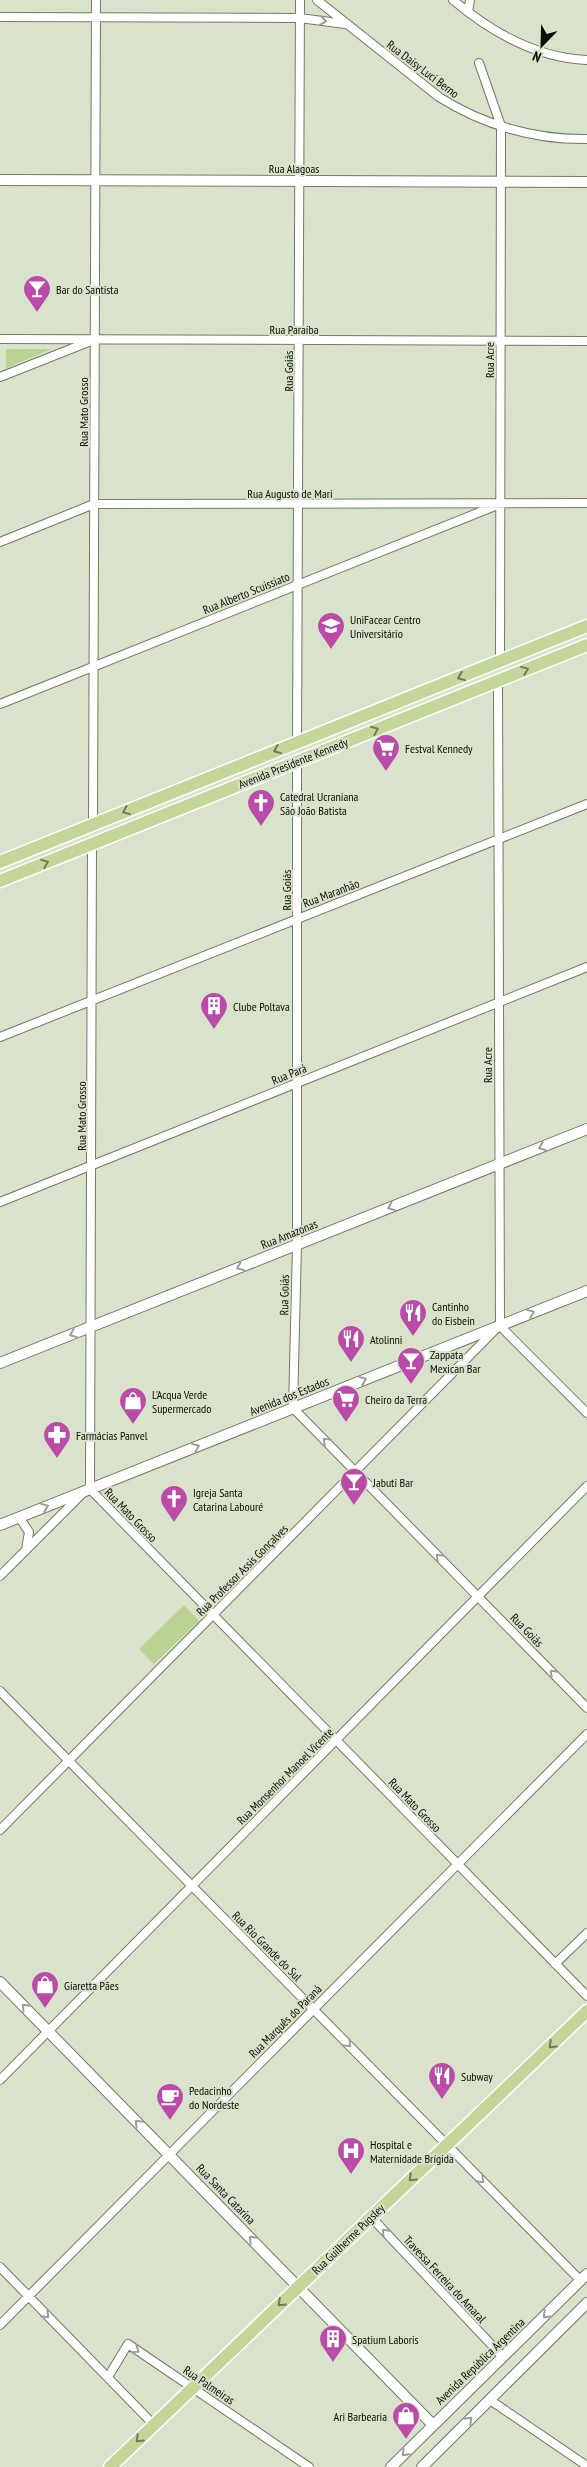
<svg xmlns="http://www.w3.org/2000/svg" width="587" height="2467" viewBox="0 0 587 2467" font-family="'PT Sans Narrow',sans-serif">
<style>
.park{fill:#bcd293}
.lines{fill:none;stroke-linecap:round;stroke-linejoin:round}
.minor-casing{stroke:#737b64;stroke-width:10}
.tertiary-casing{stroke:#737b64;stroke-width:12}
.primary-casing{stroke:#fff;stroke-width:15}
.minor{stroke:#fff;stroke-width:8}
.tertiary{stroke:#fff;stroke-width:10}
.primary{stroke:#c4d79a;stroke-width:12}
.oneway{stroke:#9d9e9b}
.oneway2{stroke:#707c57}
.labels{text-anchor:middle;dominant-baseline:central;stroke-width:4;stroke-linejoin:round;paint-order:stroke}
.street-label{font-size:12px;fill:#0a0d06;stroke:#d9e2ca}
.poi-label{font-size:12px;fill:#0a0d06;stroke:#d9e2ca;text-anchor:start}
</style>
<rect width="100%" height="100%" fill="#d9e2ca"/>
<path class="park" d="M6,349H52L6,368Z
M184,1605L199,1621L154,1664L139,1649Z"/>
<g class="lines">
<defs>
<path id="minor" d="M317,0L439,97C483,125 535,140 587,139
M453,0C491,32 536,58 587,60
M468,12L470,0
M0,17L300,18L345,24
M479,63L501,126L500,661
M0,339L587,341
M0,377L91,341
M0,542L94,504L587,503
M498,681L500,1326L587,1413
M0,704L495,506
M297,742L300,0
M297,762V1245L293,1408L587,1708
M93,824L96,0
M92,844L90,1489L587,1996
M0,1037L587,804
M0,1202L587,967
M19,1517L29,1532L26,1550
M0,1576L83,1493
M0,1691L580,2280
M0,1830L496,1329
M555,1964L587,1933
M0,2080L587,1486
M371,2217L503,2357
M0,2267L154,2425
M0,2325L587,1734
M108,2377L128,2344L309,2467
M490,2400L587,2466"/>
<path id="tertiary" d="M0,180L587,182
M0,1363L587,1129
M0,1525L587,1291
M0,1982L433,2425
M391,2467L587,2274
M422,2467L587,2303"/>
<path id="primary" d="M0,862L587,626
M0,881L587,645
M110,2467L587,2011"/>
</defs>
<use href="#minor" class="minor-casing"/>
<use href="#tertiary" class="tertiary-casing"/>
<use href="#primary" class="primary-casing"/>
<use href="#minor" class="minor"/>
<use href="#tertiary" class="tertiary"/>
<use href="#primary" class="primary"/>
</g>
<defs><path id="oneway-chevron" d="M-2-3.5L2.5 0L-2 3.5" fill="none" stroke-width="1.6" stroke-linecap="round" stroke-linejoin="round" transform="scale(1.25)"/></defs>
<g class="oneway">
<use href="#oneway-chevron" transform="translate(323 21) rotate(8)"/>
<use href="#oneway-chevron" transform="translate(542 1147) rotate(158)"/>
<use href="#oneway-chevron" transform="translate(391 1207) rotate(158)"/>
<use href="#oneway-chevron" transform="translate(240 1267) rotate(158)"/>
<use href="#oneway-chevron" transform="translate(531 1313) rotate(-22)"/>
<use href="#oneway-chevron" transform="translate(73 1334) rotate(158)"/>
<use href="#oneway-chevron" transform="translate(363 1380) rotate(-22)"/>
<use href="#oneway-chevron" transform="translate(326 1441) rotate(-135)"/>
<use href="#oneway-chevron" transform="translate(196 1447) rotate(-22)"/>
<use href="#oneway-chevron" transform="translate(45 1507) rotate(-22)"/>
<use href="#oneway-chevron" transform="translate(439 1557) rotate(-134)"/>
<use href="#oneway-chevron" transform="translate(553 1673) rotate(-134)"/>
<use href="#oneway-chevron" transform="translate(25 2007) rotate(-134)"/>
<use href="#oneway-chevron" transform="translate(348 2044) rotate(45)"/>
<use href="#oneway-chevron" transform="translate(138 2123) rotate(-134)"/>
<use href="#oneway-chevron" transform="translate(481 2180) rotate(45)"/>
<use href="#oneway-chevron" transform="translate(385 2232) rotate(-133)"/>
<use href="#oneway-chevron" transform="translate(252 2239) rotate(-134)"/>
<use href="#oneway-chevron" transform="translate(46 2315) rotate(46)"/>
<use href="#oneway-chevron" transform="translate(546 2315) rotate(136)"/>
<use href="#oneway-chevron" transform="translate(136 2350) rotate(34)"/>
<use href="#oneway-chevron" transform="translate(469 2420) rotate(-45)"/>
<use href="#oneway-chevron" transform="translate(405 2453) rotate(135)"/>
</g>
<g class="oneway2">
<use href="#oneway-chevron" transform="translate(525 670) rotate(-22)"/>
<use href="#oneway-chevron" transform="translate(461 677) rotate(158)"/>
<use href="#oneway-chevron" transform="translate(375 730) rotate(-22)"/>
<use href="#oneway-chevron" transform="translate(277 750) rotate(158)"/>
<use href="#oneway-chevron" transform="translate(126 811) rotate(158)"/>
<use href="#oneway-chevron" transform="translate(45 863) rotate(-22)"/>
<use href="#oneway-chevron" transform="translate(552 2045) rotate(136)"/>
<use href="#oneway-chevron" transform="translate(412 2178) rotate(136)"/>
<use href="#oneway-chevron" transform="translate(281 2303) rotate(137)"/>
<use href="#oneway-chevron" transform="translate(139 2439) rotate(136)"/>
</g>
<defs>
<symbol id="bar-pin" viewBox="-11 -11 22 30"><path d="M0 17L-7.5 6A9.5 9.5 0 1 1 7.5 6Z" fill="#ba4ba8" stroke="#d9e2ca"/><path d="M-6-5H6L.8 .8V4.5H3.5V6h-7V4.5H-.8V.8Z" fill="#fff"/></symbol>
<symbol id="university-pin" viewBox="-11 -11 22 30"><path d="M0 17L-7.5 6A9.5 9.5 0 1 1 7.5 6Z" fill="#ba4ba8" stroke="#d9e2ca"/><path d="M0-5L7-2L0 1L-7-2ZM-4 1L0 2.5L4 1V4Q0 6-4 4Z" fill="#fff"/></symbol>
<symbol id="supermarket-pin" viewBox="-11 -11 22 30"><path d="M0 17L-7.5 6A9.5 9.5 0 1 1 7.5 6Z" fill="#ba4ba8" stroke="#d9e2ca"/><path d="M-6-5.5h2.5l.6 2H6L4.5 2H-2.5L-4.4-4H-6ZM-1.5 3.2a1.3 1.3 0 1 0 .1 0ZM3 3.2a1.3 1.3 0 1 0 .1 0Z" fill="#fff"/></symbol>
<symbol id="church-pin" viewBox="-11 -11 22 30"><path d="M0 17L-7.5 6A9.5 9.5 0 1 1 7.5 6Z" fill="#ba4ba8" stroke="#d9e2ca"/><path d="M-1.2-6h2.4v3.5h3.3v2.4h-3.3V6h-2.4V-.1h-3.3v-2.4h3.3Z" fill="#fff"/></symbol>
<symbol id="building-pin" viewBox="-11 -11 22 30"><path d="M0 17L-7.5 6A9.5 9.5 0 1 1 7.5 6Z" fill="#ba4ba8" stroke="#d9e2ca"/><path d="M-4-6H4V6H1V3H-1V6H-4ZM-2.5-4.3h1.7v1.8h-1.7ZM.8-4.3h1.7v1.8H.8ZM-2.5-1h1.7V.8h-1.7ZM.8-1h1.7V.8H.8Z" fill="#fff"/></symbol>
<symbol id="restaurant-pin" viewBox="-11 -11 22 30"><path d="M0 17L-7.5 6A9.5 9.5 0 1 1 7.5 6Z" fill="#ba4ba8" stroke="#d9e2ca"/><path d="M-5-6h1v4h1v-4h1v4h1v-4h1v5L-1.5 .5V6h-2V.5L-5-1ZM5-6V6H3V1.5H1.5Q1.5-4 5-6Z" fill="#fff"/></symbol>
<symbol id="shop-pin" viewBox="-11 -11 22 30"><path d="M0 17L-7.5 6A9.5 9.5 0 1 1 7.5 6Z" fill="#ba4ba8" stroke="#d9e2ca"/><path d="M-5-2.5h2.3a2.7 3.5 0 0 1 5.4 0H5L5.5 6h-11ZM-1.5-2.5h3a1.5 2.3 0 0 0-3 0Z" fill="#fff"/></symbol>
<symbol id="pharmacy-pin" viewBox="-11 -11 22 30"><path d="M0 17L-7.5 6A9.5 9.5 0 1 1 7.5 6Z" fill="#ba4ba8" stroke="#d9e2ca"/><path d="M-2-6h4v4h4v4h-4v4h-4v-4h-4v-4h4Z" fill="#fff"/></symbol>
<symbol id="cafe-pin" viewBox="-11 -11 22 30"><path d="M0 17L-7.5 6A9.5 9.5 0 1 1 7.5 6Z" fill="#ba4ba8" stroke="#d9e2ca"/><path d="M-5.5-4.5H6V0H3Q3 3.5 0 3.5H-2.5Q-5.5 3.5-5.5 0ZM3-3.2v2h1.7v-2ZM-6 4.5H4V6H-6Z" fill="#fff"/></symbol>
<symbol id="hospital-pin" viewBox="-11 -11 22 30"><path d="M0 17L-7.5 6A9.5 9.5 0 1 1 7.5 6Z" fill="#ba4ba8" stroke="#d9e2ca"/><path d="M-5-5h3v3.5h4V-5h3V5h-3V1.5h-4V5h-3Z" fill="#fff"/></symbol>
</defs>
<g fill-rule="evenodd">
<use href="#bar-pin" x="21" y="273" width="32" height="43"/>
<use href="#university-pin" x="315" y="610" width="32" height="43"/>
<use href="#supermarket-pin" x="370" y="732" width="32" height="43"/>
<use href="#church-pin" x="245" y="787" width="32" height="43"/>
<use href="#building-pin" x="198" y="990" width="32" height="43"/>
<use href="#restaurant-pin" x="397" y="1297" width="32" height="43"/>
<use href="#restaurant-pin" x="335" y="1323" width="32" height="43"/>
<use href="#bar-pin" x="395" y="1345" width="32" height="43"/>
<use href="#supermarket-pin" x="330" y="1383" width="32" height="43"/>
<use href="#shop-pin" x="117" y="1385" width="32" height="43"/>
<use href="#pharmacy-pin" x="41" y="1419" width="32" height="43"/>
<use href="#bar-pin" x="338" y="1466" width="32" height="43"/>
<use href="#church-pin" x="158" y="1483" width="32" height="43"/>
<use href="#shop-pin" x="29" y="1969" width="32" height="43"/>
<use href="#restaurant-pin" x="426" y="2060" width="32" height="43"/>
<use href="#cafe-pin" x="154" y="2081" width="32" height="43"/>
<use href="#hospital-pin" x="335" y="2135" width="32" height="43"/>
<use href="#building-pin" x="317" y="2323" width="32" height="43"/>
<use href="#shop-pin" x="390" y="2400" width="32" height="43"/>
</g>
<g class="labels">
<g class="street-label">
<text transform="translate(423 69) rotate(37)">Rua Daisy Luci Berno</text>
<text x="294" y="168">Rua Alagoas</text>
<text x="294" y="329">Rua Paraíba</text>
<text transform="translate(489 360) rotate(-90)">Rua Acre</text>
<text transform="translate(288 371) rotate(-90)">Rua Goiás</text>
<text transform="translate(83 412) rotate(-90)">Rua Mato Grosso</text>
<text x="290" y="493">Rua Augusto de Mari</text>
<text transform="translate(246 593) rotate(-22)">Rua Alberto Scuissiato</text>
<text transform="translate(293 763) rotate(-22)">Avenida Presidente Kennedy</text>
<text transform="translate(286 890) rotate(-90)">Rua Goiás</text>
<text transform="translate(331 893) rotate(-21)">Rua Maranhão</text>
<text transform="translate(487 1065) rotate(-90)">Rua Acre</text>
<text transform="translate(289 1074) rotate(-22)">Rua Pará</text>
<text transform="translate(81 1116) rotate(-90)">Rua Mato Grosso</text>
<text transform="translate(289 1234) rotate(-22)">Rua Amazonas</text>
<text transform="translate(284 1295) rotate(-89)">Rua Goiás</text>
<text transform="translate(289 1396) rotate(-22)">Avenida dos Estados</text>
<text transform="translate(131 1515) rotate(46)">Rua Mato Grosso</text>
<text transform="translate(242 1570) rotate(-45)">Rua Professor Assis Gonçalves</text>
<text transform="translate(527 1630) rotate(46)">Rua Goiás</text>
<text transform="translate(285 1776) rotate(-45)">Rua Monsenhor Manoel Vicente</text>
<text transform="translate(415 1805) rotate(46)">Rua Mato Grosso</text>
<text transform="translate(267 1946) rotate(45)">Rua Rio Grande do Sul</text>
<text transform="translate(285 2021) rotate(-45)">Rua Marquês do Paraná</text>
<text transform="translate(226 2194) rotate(46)">Rua Santa Catarina</text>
<text transform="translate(348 2239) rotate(-44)">Rua Guilherme Pugsley</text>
<text transform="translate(445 2279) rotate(47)">Travessa Ferreira do Amaral</text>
<text transform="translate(480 2361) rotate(-44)">Avenida República Argentina</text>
<text transform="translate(209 2385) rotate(34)">Rua Palmeiras</text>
</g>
<g class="poi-label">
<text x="56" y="289">Bar do Santista</text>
<text x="350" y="619">UniFacear Centro<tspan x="350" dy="14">Universitário</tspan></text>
<text x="405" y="748">Festval Kennedy</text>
<text x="280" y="796">Catedral Ucraniana<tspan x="280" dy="14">São João Batista</tspan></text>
<text x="233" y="1006">Clube Poltava</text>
<text x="432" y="1306">Cantinho<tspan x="432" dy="14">do Eisbein</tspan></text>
<text x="370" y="1339">Atolinni</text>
<text x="430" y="1354">Zappata<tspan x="430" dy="14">Mexican Bar</tspan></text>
<text x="152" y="1394">L'Acqua Verde<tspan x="152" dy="14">Supermercado</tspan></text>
<text x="365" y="1399">Cheiro da Terra</text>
<text x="76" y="1435">Farmácias Panvel</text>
<text x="373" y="1482">Jabuti Bar</text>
<text x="193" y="1492">Igreja Santa<tspan x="193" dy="14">Catarina Labouré</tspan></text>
<text x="64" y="1985">Giaretta Pães</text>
<text x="461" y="2076">Subway</text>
<text x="189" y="2090">Pedacinho<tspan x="189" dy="14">do Nordeste</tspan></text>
<text x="370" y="2144">Hospital e<tspan x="370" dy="14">Maternidade Brígida</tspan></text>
<text x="352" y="2339">Spatium Laboris</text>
<text x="387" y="2416" text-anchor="end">Ari Barbearia</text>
</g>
</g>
<g transform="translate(542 45) rotate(203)" stroke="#d9e2ca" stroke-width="4" paint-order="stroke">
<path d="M0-4L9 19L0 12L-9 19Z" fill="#0a0d06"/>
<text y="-8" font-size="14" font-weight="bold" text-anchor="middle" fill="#0a0d06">N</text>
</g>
</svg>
